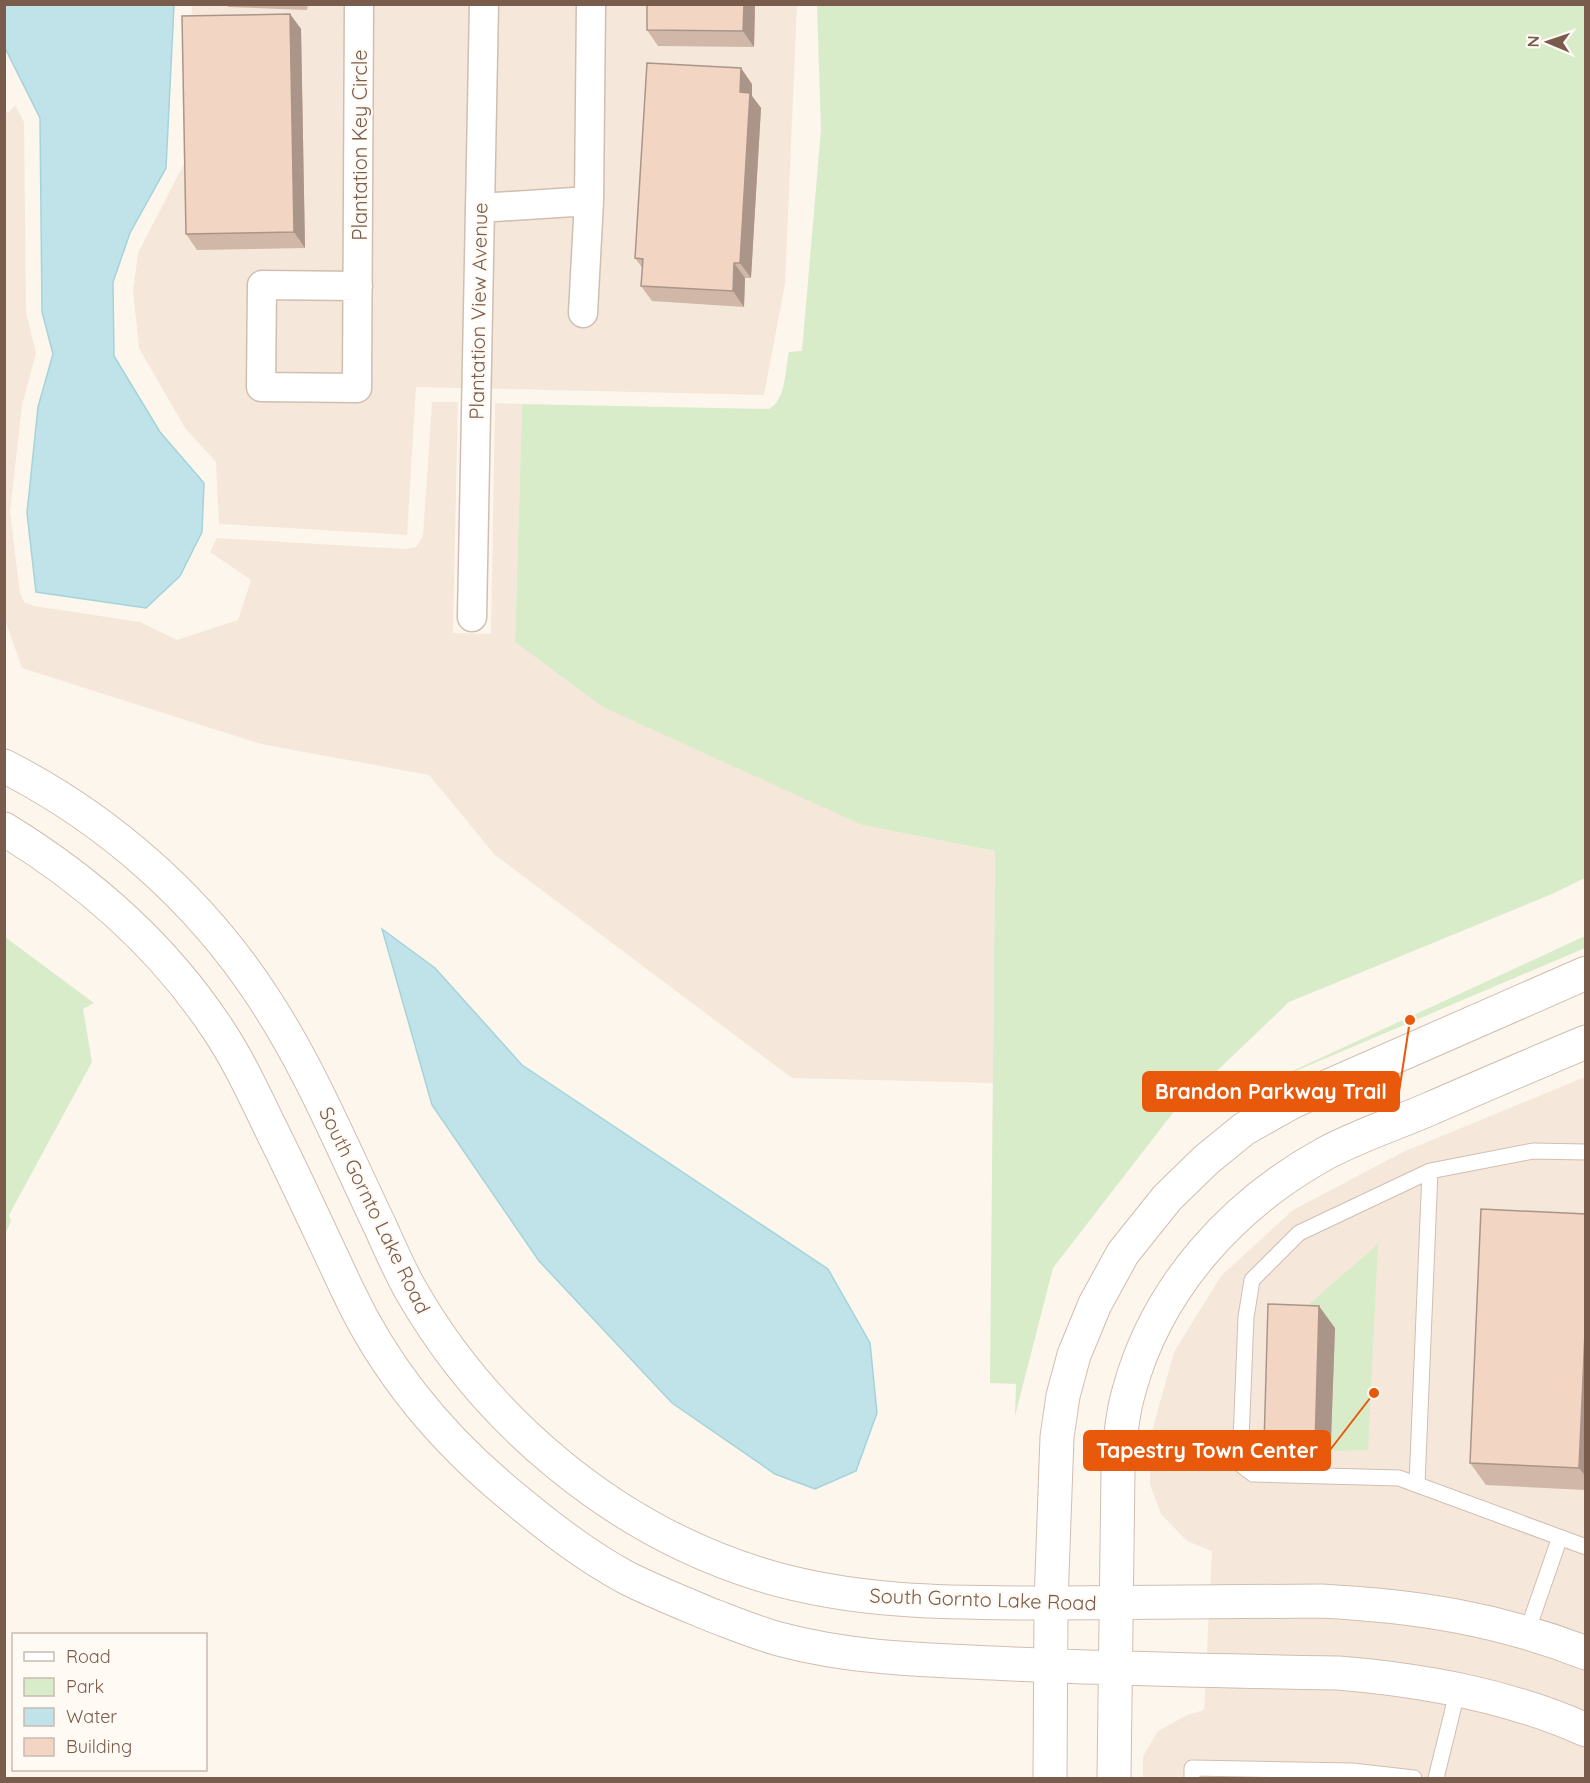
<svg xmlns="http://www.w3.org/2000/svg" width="1590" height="1783" viewBox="0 0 1590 1783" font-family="Quicksand,sans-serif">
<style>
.residential{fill:#f5e8da}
.green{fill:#d8ecc9}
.water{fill:#bfe3e8;stroke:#a5d3da;stroke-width:1.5}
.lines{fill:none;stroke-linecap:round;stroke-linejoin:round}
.service-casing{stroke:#d1beb0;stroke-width:17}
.minor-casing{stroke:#d1beb0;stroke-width:31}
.tertiary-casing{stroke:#d1beb0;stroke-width:35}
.service{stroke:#fff;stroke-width:15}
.minor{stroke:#fff;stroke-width:28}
.tertiary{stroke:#fff;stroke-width:33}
.wall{fill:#d1b7a8}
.shaded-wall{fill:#aa9588}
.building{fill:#f3d5c3;stroke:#aa9588;stroke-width:1.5}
.labels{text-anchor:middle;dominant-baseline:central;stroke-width:4.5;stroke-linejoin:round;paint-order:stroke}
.street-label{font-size:20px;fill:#7a5c4d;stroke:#fffaf3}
.leader{fill:none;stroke:#e8590c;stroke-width:2}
.callout-dot{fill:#e8590c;stroke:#fffaf3;stroke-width:2}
.callout{fill:#e8590c;stroke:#e8590c;stroke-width:2}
.callout-label{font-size:21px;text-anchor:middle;font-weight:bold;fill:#fff}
</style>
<rect width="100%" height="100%" fill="#fdf6ec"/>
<path class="residential" d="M192,5H797L785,284L764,395L416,387L407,535L219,524L216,462L185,428L139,348L133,291L138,253L186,160Z
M15,105L24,122L26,312L36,353L22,405L10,512L20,593L24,602L34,606L140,622L177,640L238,620L251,580L210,552L217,538L406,549L416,547L423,536L432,402H458L453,633L491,634L495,403L522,404L515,642L862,825L995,851L993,1083L792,1078L495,855L429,775L261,744L22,668L4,617V113L9,112Z
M1585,1077V1778H1143V1756L1158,1731L1187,1715L1204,1710L1212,1551L1187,1541L1161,1514L1150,1485L1151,1435L1174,1352L1221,1276L1293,1210L1403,1152Z"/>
<path class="green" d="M817,5H1585V878L1552,894L1289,1002L1172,1114L1053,1268L1015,1416L1016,1384L990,1383L995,851L862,825L603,707L515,642L522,404L769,409C786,400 785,370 789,352L802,351L821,130Z
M1585,936V948L1249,1091Z
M5,937L94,1003L83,1009L92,1062L9,1215L11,1221L5,1235Z
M1378,1244L1368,1450L1331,1451L1334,1328L1283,1327Z"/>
<path class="water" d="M4,5H174L166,168L130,233L113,282L114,356L160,432L204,483L202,532L180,576L146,608L36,592L27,513L38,407L53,354L42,312L40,118L5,48Z
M382,929L435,968L522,1065L828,1269L870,1343L877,1413L856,1471L815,1489L775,1474L672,1403L539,1261L432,1105Z"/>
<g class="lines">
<defs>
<path id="service" d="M1586,1152L1533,1151L1430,1171L1299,1233L1252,1280L1246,1317L1240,1464L1253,1474L1399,1478L1586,1547
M1417,1484L1430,1171
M1527,1632L1560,1537
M1192,1778V1768L1352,1771L1414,1778
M1436,1778L1458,1689"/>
<path id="minor" d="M480,208L589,201
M358,286L262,285L261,387L357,388L359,4
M583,313L589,201L591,4
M472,617L484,4"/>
<path id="tertiary" d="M4,766C108,819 199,899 263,997C310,1068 343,1149 380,1226C389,1246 398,1267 409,1287C484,1420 612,1528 759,1574C855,1604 956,1603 1055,1603C1144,1602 1232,1602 1321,1601C1415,1606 1496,1618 1586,1653
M4,829C89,881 162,945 217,1028C238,1059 254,1094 270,1127C297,1181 322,1236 348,1291C386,1372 445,1442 514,1498C549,1527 586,1556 627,1578C655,1592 685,1604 714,1616C735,1624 757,1633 779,1639C849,1658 921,1660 993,1663C1108,1669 1223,1671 1338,1673C1423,1680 1508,1695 1586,1730
M1050,1778L1051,1603L1057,1437L1063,1396L1074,1355L1095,1304L1123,1253L1167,1198L1206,1160L1244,1129L1292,1102L1586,973
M1114,1778L1118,1472C1120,1446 1121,1418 1129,1391C1157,1287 1233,1204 1326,1153C1358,1136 1394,1124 1427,1110C1480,1087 1533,1064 1586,1042"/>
</defs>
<use href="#service" class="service-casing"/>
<use href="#minor" class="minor-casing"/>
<use href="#tertiary" class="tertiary-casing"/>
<use href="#service" class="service"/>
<use href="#minor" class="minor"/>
<use href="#tertiary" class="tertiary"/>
</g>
<path class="wall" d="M227,4H308L307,10L228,7Z
M647,4H755L754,47L658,46L647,30Z
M290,14L301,29L305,248L197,250L186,234Z
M752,84V96L761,108L751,278H745L744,307L652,301L641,286L643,269L635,258Z
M1586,1214V1490L1486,1485L1470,1463Z
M1335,1328L1330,1468L1279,1467L1264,1445Z"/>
<path class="shaded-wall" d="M744,4H755L754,47L743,31Z
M290,14L301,29L305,248L294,232Z
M741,68L752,84V96L761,108L751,278L740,263V92Z
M734,263L745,278L744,307L733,291Z
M1319,1306L1335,1328L1330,1468L1315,1446Z
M1585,1332L1586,1333V1477L1579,1468Z"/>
<path class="building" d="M647,4H744L743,31L647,30Z
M290,14L294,232L186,234L182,16Z
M647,63L741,68L740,92L750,93L740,263H734L733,291L641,286L643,259L635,258Z
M1481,1209L1586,1214V1332H1585L1579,1468L1470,1463Z
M1268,1304L1319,1306L1315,1446L1264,1445Z"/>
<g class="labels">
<g class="street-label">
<text transform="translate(359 145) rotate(-90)">Plantation Key Circle</text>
<text transform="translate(478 311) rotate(-89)">Plantation View Avenue</text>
<text transform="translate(375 1210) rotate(64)">South Gornto Lake Road</text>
<text transform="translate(983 1599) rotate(2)">South Gornto Lake Road</text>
</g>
</g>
<path class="leader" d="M1410 1020L1399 1092M1374 1393L1330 1450"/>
<g class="callout-dot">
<circle cx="1410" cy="1020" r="6"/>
<circle cx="1374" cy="1393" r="6"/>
</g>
<g class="callout">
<rect x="1143" y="1072" width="256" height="39" rx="6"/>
<rect x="1084" y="1431" width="246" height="39" rx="6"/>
</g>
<g class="callout-label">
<text x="1271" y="1099">Brandon Parkway Trail</text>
<text x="1207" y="1458">Tapestry Town Center</text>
</g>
<rect width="1590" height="1783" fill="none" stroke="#7a5c4d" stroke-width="12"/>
<rect x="12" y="1633" width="195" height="138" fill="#fffaf3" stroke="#cabbb1" stroke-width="1.5"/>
<rect x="24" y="1652" width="30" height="9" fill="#ffffff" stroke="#cabbb1" stroke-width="1.5"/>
<text x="66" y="1663" font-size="18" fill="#7a5c4d">Road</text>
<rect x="24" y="1678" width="30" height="18" fill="#d8ecc9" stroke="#cabbb1" stroke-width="1.5"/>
<text x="66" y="1693" font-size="18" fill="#7a5c4d">Park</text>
<rect x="24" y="1708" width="30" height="18" fill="#bfe3e8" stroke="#cabbb1" stroke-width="1.5"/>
<text x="66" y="1723" font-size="18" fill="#7a5c4d">Water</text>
<rect x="24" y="1738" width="30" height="18" fill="#f3d5c3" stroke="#cabbb1" stroke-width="1.5"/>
<text x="66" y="1753" font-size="18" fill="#7a5c4d">Building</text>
<g transform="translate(1548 42) rotate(272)" stroke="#fffaf3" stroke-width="4.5" paint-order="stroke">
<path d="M0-4.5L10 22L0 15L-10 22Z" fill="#7a5c4d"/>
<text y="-9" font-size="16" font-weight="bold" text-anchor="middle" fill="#7a5c4d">N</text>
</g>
</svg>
